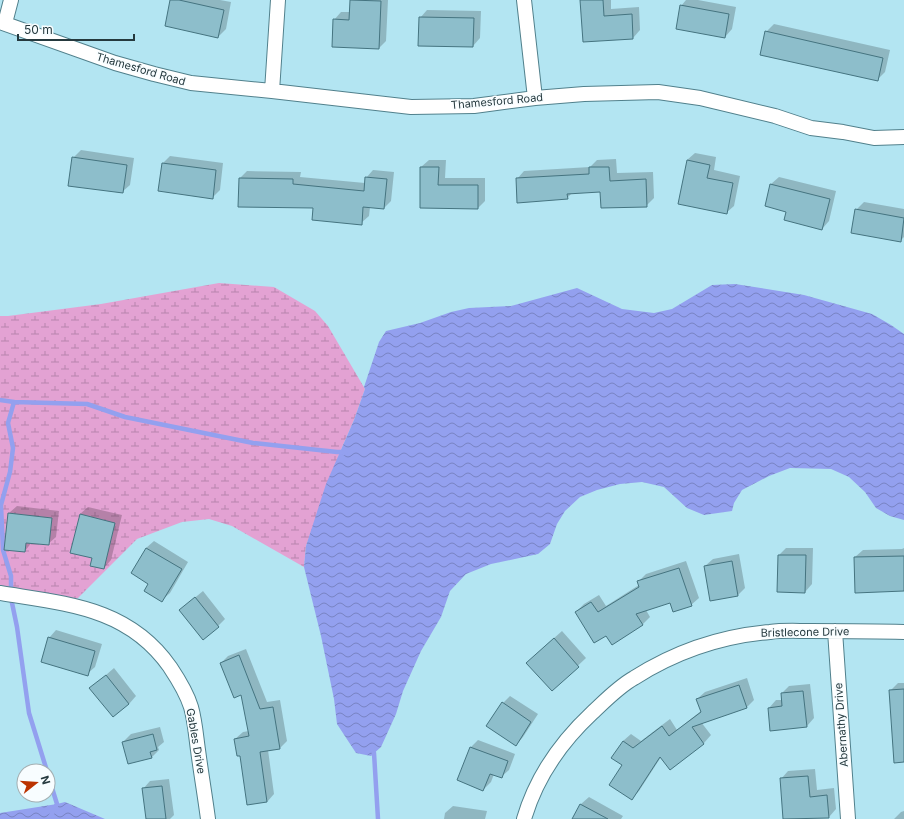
<svg xmlns="http://www.w3.org/2000/svg" width="904" height="819" viewBox="0 0 904 819" font-family="Inter,sans-serif">
<style>
.wetland{fill:url(#wetland-marsh)}
.water{fill:url(#water-waves)}
.shadow{fill:#0003}
.lines{fill:none;stroke-linecap:round;stroke-linejoin:round}
.stream{stroke:#93a0ef;stroke-width:4.5}
.building{fill:#8dbecb;stroke:#457480}
.minor-casing{stroke:#51808c;stroke-width:16}
.minor{stroke:#fff;stroke-width:14}
.labels{text-anchor:middle;dominant-baseline:central;stroke-width:3;stroke-linejoin:round;paint-order:stroke}
.street-label{font-size:11px;fill:#25393e;stroke:#f8fdff}
</style>
<defs>
<pattern id="wetland-marsh" width="20" height="14" patternUnits="userSpaceOnUse"><rect width="20" height="14" fill="#e3a2d3"/><path d="M1 5h8M5 5V1M11 12h8M15 12V8" fill="none" stroke="#b885ad"/></pattern>
<pattern id="water-waves" width="16" height="10" patternUnits="userSpaceOnUse"><rect width="16" height="10" fill="#93a0ef"/><path d="M0 5q4-4 8 0t8 0" fill="none" stroke="#7883c3"/></pattern>
</defs>
<rect width="100%" height="100%" fill="#b3e5f2"/>
<path class="wetland" d="M219,283L274,287L315,311L328,326L365,389L354,420L340,452L306,546L304,567L232,526L209,519L182,522L137,539L78,598L54,608L0,590V316H8L101,304Z"/>
<path class="water" d="M735,284L804,295L872,314L891,325L904,334V520L890,516L876,508L865,492L849,477L831,469L790,468L769,476L742,490L734,503L732,511L704,515L687,508L664,487L642,482L620,484L597,490L580,497L565,511L557,524L550,544L538,554L491,564L466,574L450,591L441,617L421,651L403,691L396,714L381,747L371,756L356,753L337,724L334,699L321,636L304,567L306,546L326,484L354,420L365,389L364,387L379,342L386,331L420,323L451,312L469,308L511,306L577,288L622,309L654,313L672,309L712,285Z
M65,802L105,819H0V813L57,804Z"/>
<path class="shadow" d="M171,0H220L231,2L226,29L218,37Z
M351,0H388L386,41L379,48L334,20L341,12H350Z
M581,0H611V9L639,7L640,30L633,38Z
M686,0H698L736,7L732,29L725,37L681,6Z
M427,10L481,11L480,38L473,46L420,18Z
M774,24L890,50L885,72L877,80L766,32Z
M81,150L134,158L130,185L122,192L73,158Z
M695,153L716,157L714,170L740,176L734,206L726,213L687,160Z
M170,156L223,163L220,190L212,198L163,163Z
M616,159L617,173L653,172L654,198L646,206L601,191L573,192L567,198L517,179L524,171L590,167L597,160Z
M429,160H446L445,178H485V201L478,208L421,207V167Z
M373,170L394,172L391,201L384,208L370,207L369,216L361,223L240,178L247,171L301,172L300,177L365,183L366,178Z
M779,177L836,191L829,221L822,229L787,211L771,184Z
M864,202L904,209V237L900,241L856,210Z
M17,506L59,511L56,537L48,544L32,542L25,551L9,513Z
M88,507L122,515L111,560L104,568L93,558L80,514Z
M154,541L188,562L170,593L162,600L150,583L146,548Z
M786,548H813L812,584L805,592L779,555Z
M904,548V590L855,557L863,550L902,549Z
M739,554L745,588L738,595L705,566L713,559Z
M686,561L699,598L691,605L670,602L646,610L650,617L642,625L607,635L576,612L584,604L599,595L606,606L639,585L638,582L646,574Z
M203,591L225,619L218,626L180,610Z
M56,630L102,644L95,667L87,674L49,638Z
M562,631L586,658L552,690L535,655Z
M246,649L267,702L280,700L287,741L280,748L268,750L274,794L267,802L248,804L241,755L235,739L243,732L249,731L242,694L221,663L228,656Z
M114,668L136,696L129,704L91,688Z
M747,678L754,700L747,707L701,722L711,735L704,743L670,769L661,757L639,791L632,798L624,765L623,741L631,734L641,741L670,719L677,730L701,711L697,699L705,692Z
M898,683H904V759L890,691Z
M810,684L814,718L807,726L771,730L769,708L776,700H783L782,693L789,686Z
M510,696L538,714L523,737L516,745L503,703Z
M160,727L164,742L158,747L159,750L152,757L123,742L131,734Z
M478,740L515,754L509,770L501,777L494,774L491,782L483,790L458,780L471,747Z
M815,769L817,790L834,788L836,809L829,817L784,819L781,779L788,771Z
M169,779L174,815L170,819H147L143,789L150,781Z
M589,797L623,816L621,819H581L575,816L581,804Z
M453,806L487,811L485,819H444L445,813Z
M904,811V819H894L901,812Z"/>
<g class="lines">
<path class="stream" d="M0,400L14,402L87,404L125,417L253,443L337,452H340L345,453
M14,402L8,423L13,448L10,472L1,505L3,550L11,576V598L17,627L29,713L47,771
M372,748L374,753L378,819
M48,775L57,804L49,819"/>
</g>
<path class="building" d="M170,0H179L224,10L218,38L165,26Z
M350,0L381,1L379,49L332,47L333,19L349,20Z
M580,0H603L604,16L632,14L633,39L583,42Z
M680,5L729,14L725,38L676,29Z
M419,17L474,18L473,47L418,46Z
M765,31L883,58L878,81L760,55Z
M72,157L127,165L123,193L68,186Z
M687,160L710,165L707,178L733,183L727,214L678,204Z
M162,163L216,170L213,199L158,191Z
M420,167H439L438,185H478V209L420,208Z
M589,167H609L610,181L646,179L647,207L601,208L600,192L567,194L568,199L517,203L516,178L589,174Z
M365,177L387,179L384,209L363,207L362,225L312,220L313,208L238,207L239,178L293,179V184L364,191Z
M770,184L830,199L822,230L784,220L786,212L765,206Z
M855,209L904,218L901,242L851,233Z
M8,513L52,518L49,545L26,543L25,552L4,550Z
M80,514L115,523L104,569L90,566L92,558L70,553Z
M146,548L182,569L162,602L144,591L148,584L131,573Z
M778,555H806L805,593L777,592Z
M904,556V591L855,593L854,557Z
M732,561L738,596L710,601L704,566Z
M679,568L692,606L673,612L670,603L636,614L643,625L612,645L606,636L594,643L575,612L591,602L598,612L639,587L637,581Z
M195,597L219,627L203,640L179,610Z
M48,637L95,651L88,676L41,662Z
M554,638L579,667L552,691L526,663Z
M239,655L260,709L273,707L280,749L260,752L267,802L247,805L240,756H237L234,739L249,736L241,695L234,698L220,663Z
M106,675L129,704L113,717L89,688Z
M739,685L747,708L692,727L704,744L670,770L660,757L632,800L609,785L622,765L611,758L623,741L633,748L662,726L669,736L701,712L696,699Z
M904,689V762L894,763L889,690Z
M803,691L807,727L770,731L768,708L782,706L781,693Z
M502,702L531,722L516,746L486,726Z
M153,734L157,750L150,752L152,758L128,764L122,742Z
M470,747L508,761L502,778L490,774L483,791L457,780Z
M808,776L810,797L827,795L829,818L783,819L780,778Z
M162,786L166,819H146L142,788Z
M580,804L608,819H572Z"/>
<g class="lines">
<defs>
<path id="minor" d="M524,0L535,98
M0,22L115,63L154,74L191,83L272,91L411,107L474,106L535,98L584,94L658,92L700,98L775,116L811,128L843,132L874,138L904,137
M5,23L11,0
M272,91L278,0
M0,593C66,604 128,607 170,667C178,679 187,694 191,707C195,721 196,736 198,750C201,773 205,796 208,819
M835,631L848,819
M524,819C536,778 561,742 592,713C605,701 618,687 634,678C675,652 722,636 770,632C783,630 797,631 810,631C841,631 873,631 904,632"/>
</defs>
<use href="#minor" class="minor-casing"/>
<use href="#minor" class="minor"/>
</g>
<g class="labels">
<g class="street-label">
<text transform="translate(141 69) rotate(16)">Thamesford Road</text>
<text transform="translate(497 101) rotate(-5)">Thamesford Road</text>
<text transform="translate(805 632) rotate(-1)">Bristlecone Drive</text>
<text transform="translate(841 725) rotate(-94)">Abernathy Drive</text>
<text transform="translate(196 741) rotate(80)">Gables Drive</text>
</g>
</g>
<g transform="translate(36 783) rotate(73)"><circle r="19" fill="#f8fdff" stroke="#a4afb2"/>
<path d="M0-3L7 15L0 10L-7 15Z" fill="#bb3301"/>
<text y="-6" font-size="11" font-weight="bold" text-anchor="middle" fill="#25393e">N</text>
</g>
<path d="M18 34v6h116v-6" fill="none" stroke="#25393e" stroke-width="2"/>
<text x="24" y="34" font-size="12" fill="#25393e" stroke="#f8fdff" stroke-width="3" paint-order="stroke">50 m</text>
</svg>
